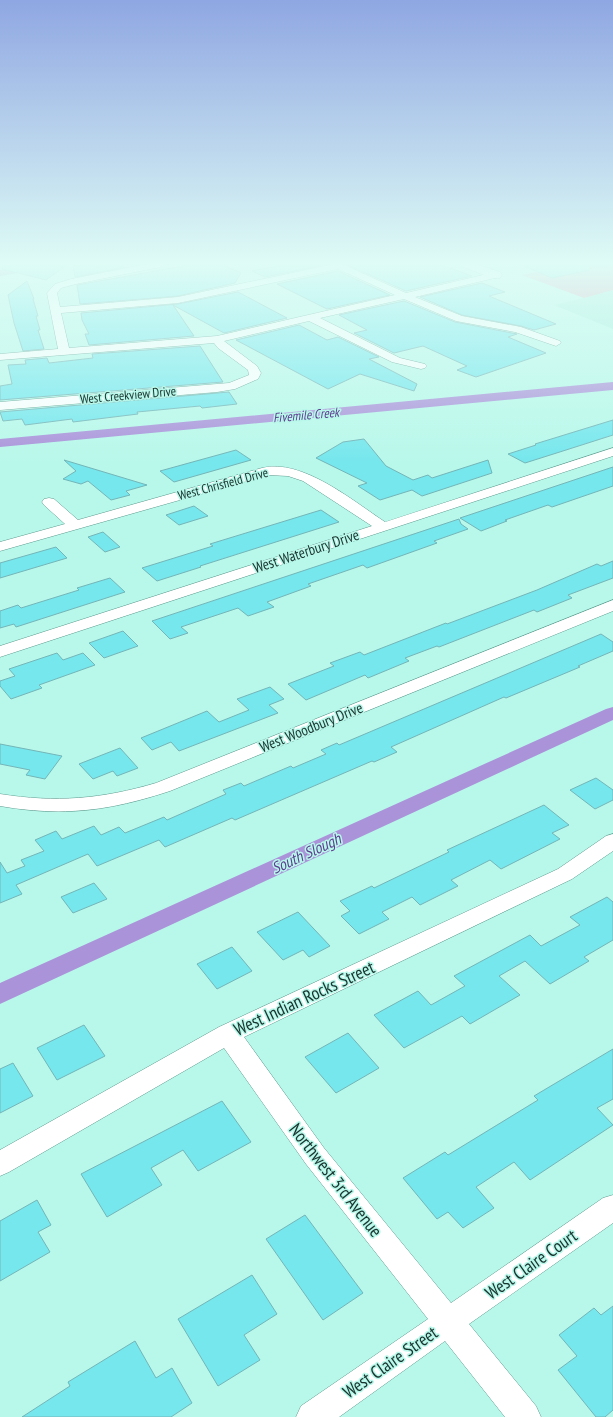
<svg xmlns="http://www.w3.org/2000/svg" width="613" height="1417" viewBox="0 0 613 1417" font-family="'PT Sans Narrow',sans-serif">
<style>
.built{fill:#a3eddc}
.green{fill:#e2a4b6}
.lines{fill:none;stroke-linecap:round;stroke-linejoin:round}
.canal{fill:#ab93da;fill-rule:evenodd}
.building{fill:#76e7ed;stroke:#73b5b8}
.minor-casing{stroke:#5d9a8e;stroke-width:1}
.tertiary-casing{stroke:#5d9a8e;stroke-width:1}
.minor{fill:#fff;fill-rule:evenodd}
.tertiary{fill:#fff;fill-rule:evenodd}
.labels{text-anchor:middle;dominant-baseline:central;stroke-width:3;stroke-linejoin:round;paint-order:stroke}
.far-street-label{font-size:13px;fill:#19332e;stroke:#b8f8ea}
.far-water-label{font-size:13px;font-style:italic;fill:#5e3c90;stroke:#b8f8ea}
.street-label{font-size:15px;fill:#19332e;stroke:#b8f8ea}
.water-label{font-size:16px;font-style:italic;fill:#5e3c90;stroke:#b8f8ea}
.near-street-label{font-size:18px;fill:#19332e;stroke:#b8f8ea}
</style>
<rect width="100%" height="100%" fill="#b8f8ea"/>
<path class="built" d="M613,290V329L554,305L584,298Z"/>
<path class="green" d="M569,264H613V290L584,298L522,275Z"/>
<g class="lines">
<path class="canal" d="M38,264H58L53,267L0,276V270Z
M613,382V390L0,447V439Z
M613,707V720L0,1004V983L606,709Z"/>
</g>
<path class="building" d="M3,264H68L46,280L2,269Z
M73,264H120L126,267L75,277Z
M195,264H221L241,273L235,283L178,296L80,304L77,285Z
M288,264H329L265,277L252,271Z
M345,264H439L472,276L406,291Z
M520,264H589L590,270L552,278Z
M338,271L390,295L327,309L277,284Z
M27,281L34,299H33L38,316H36L40,330H38L44,349L23,351L14,323L8,295Z
M482,283L505,292L489,296L556,324L534,330L521,326L462,315L420,297Z
M238,292L287,318L224,333L173,305L194,336L89,345L85,334H89L82,320L81,313L178,304Z
M404,301L455,322L517,334L508,337L546,353L476,377L457,370L467,366L423,346L394,353L354,333L367,330L339,315Z
M299,325L327,340L338,337L379,357L369,359L417,384L414,391L360,374L328,389L236,340Z
M200,346L223,382L0,400V386L12,384L8,365L26,364L25,360L47,358L49,363L93,358L92,354Z
M229,392L237,404L202,408L200,406L137,412L138,414L73,422L72,419L25,425L22,419L3,421L0,412Z
M613,420V435L566,450L525,463L508,454L536,445L535,444Z
M364,439L386,466L413,480L428,475L432,478L488,460L492,473L422,496L412,490L380,500L358,486L367,483L316,458L343,442Z
M236,450L251,460L174,482L160,471Z
M64,460L147,485L126,491L130,495L111,500L88,481L81,484L63,479L76,471Z
M613,467V486L552,507L548,505L505,520L507,521L481,531L460,518Z
M194,506L208,516L179,525L166,515Z
M321,510L339,522L200,566L201,567L157,581L142,568L213,546L210,544Z
M459,519L461,524L468,529L434,541L437,543L367,568L363,565L308,584L311,586L267,602L274,607L248,616L238,608L181,627L188,633L170,639L152,621Z
M103,532L120,547L105,552L88,537Z
M56,547L67,558L0,578V563Z
M613,561V578L568,595L572,598L537,612L534,610L439,647L437,646L405,658L409,661L368,678L365,675L306,700L288,684L334,666L330,663L360,652L364,655L446,623L447,624L537,590L597,564L601,566Z
M110,578L125,592L16,627L14,624L0,628V611L18,605L21,608L79,590L77,588Z
M123,631L138,646L104,658L89,643Z
M601,634L613,642V651L578,666L580,667L506,698L504,697L391,747L397,752L374,762L372,761L235,820L232,818L165,847L159,840L97,866L88,854L16,885L22,894L0,903V862L7,873L25,866L21,860L44,851L35,840L56,831L62,839L94,826L101,835L119,827L125,833L164,817L167,820L226,794L223,790L241,783L244,786L291,766L293,768L326,754L321,750L337,743L339,745Z
M57,653L63,660L83,653L95,665L39,685L42,688L11,699L0,686V681L15,676L9,669Z
M270,687L284,699L269,705L278,713L179,751L171,742L152,750L141,738L207,711L219,722L249,710L237,699Z
M0,744L62,756L45,779L26,775L30,770L0,764Z
M120,748L138,768L117,776L113,771L93,779L79,764Z
M596,778L613,790V800L595,809L570,790Z
M544,805L569,825L552,833L560,839L501,869L490,860L451,880L458,886L420,905L412,897L382,912L389,919L359,934L341,916L350,911L340,901L372,886L374,888L449,852L447,850Z
M94,883L107,899L73,913L61,897Z
M607,897L613,902V940L584,957L589,961L550,984L525,961L499,976L520,995L470,1024L462,1016L404,1048L374,1015L418,991L431,1005L465,986L454,976L530,935L541,946L580,925L570,917Z
M298,912L330,946L309,957L303,950L283,960L257,932Z
M232,947L252,971L217,989L197,964Z
M84,1025L105,1056L57,1080L37,1048Z
M348,1033L379,1068L336,1093L305,1057Z
M613,1049V1099L597,1108L613,1125L530,1180L514,1162L476,1187L494,1208L463,1228L448,1212L437,1219L403,1178L445,1152L448,1155L538,1100L534,1096Z
M13,1063L33,1096L0,1113V1069Z
M222,1101L251,1142L198,1171L183,1150L151,1168L162,1185L107,1217L81,1174Z
M37,1200L51,1225L38,1232L50,1252L0,1281V1221Z
M305,1215L363,1293L323,1320L266,1239Z
M252,1275L277,1314L244,1335L260,1360L218,1386L178,1319Z
M613,1306V1410L605,1417H596L558,1370L577,1356L559,1335L594,1308L601,1315Z
M135,1341L156,1378L172,1368L192,1403L171,1417H22L70,1386L68,1382Z"/>
<g class="lines">
<defs>
<path id="minor" d="M148,264H165L160,267L76,284L61,288L57,293L60,307L178,297L330,265V264H342L406,293L496,272L501,275L499,277L415,297L462,316L521,327L560,341L561,343L556,346L515,332L456,321L404,299L320,318L400,358L425,364L427,366L425,368L421,369L392,362L309,321L224,341L257,366L261,373L258,379L235,389L217,392L0,410V402L217,384L229,383L249,375L248,370L218,348L214,343L0,360V354L58,349L47,293L55,284L71,279ZM338,269L395,295L217,336L69,348L61,313L178,303Z
M613,448V456L0,657V646L372,526L303,481L288,476L268,475L0,551V542L65,524L44,505L42,502L44,499L49,498L54,499L78,520L262,468C302,458 353,501 385,522Z
M613,600V611L170,791C109,811 63,817 0,806V794C56,803 102,799 156,783Z
M613,834V851L572,879L244,1037L324,1148L451,1303L603,1198L613,1195V1223L469,1324L536,1406L541,1417H505L445,1341L339,1417H296L301,1406L428,1319L306,1164L224,1048L9,1172L0,1176V1150L219,1027L558,869L606,836Z"/>
<path id="tertiary" d="M459,264H475L500,272L502,275L500,278H492L461,266Z"/>
</defs>
<use href="#minor" class="minor-casing"/>
<use href="#tertiary" class="tertiary-casing"/>
<use href="#minor" class="minor"/>
<use href="#tertiary" class="tertiary"/>
</g>
<linearGradient id="sky" x2="0" y2="1"><stop stop-color="#8fa7e2"/><stop offset="0.57" stop-color="#dffcf6"/><stop offset="1" stop-color="#dffcf6" stop-opacity="0"/></linearGradient>
<rect width="613" height="462" fill="url(#sky)"/>
<g class="labels">
<g class="far-street-label">
<text transform="translate(128 395) rotate(-5)">West Creekview Drive</text>
<text transform="translate(223 484) rotate(-15)">West Chrisfield Drive</text>
</g>
<g class="far-water-label">
<text transform="translate(306 415) rotate(-5)">Fivemile Creek</text>
</g>
<g class="street-label">
<text transform="translate(306 551) rotate(-18)">West Waterbury Drive</text>
<text transform="translate(311 727) rotate(-22)">West Woodbury Drive</text>
</g>
<g class="water-label">
<text transform="translate(306 853) rotate(-25)">South Slough</text>
</g>
<g class="near-street-label">
<text transform="translate(304 998) rotate(-25)">West Indian Rocks Street</text>
<text transform="translate(336 1180) rotate(52)">Northwest 3rd Avenue</text>
<text transform="translate(531 1264) rotate(-35)">West Claire Court</text>
<text transform="translate(390 1362) rotate(-35)">West Claire Street</text>
</g>
</g>
</svg>
